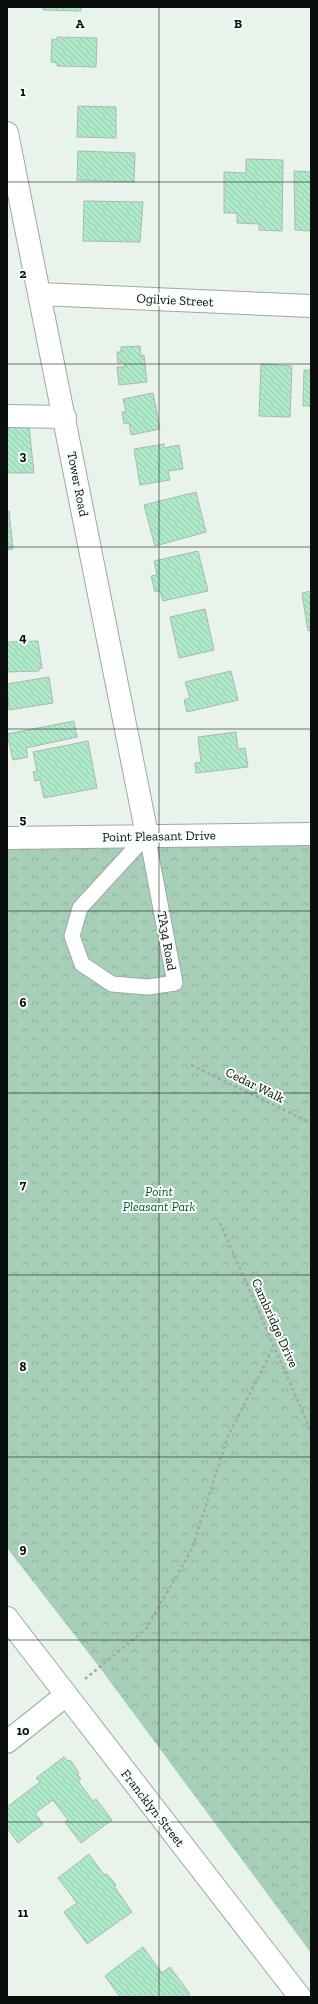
<svg xmlns="http://www.w3.org/2000/svg" width="318" height="2004" viewBox="0 0 318 2004" font-family="'Zilla Slab',serif">
<style>
.park{fill:url(#park-crowns)}
.building{fill:url(#building-back-hatch);stroke:#adb8b2}
.lines{fill:none;stroke-linecap:round;stroke-linejoin:round}
.lane-casing{stroke:#9fa9a3;stroke-width:17}
.street-casing{stroke:#9fa9a3;stroke-width:24}
.path{stroke:#a1aaa4;stroke-width:2.5;stroke-dasharray:3 3;stroke-linecap:butt}
.lane{stroke:#fff;stroke-width:15}
.street{stroke:#fff;stroke-width:22}
.grid{fill:none;stroke:#0a0e0c;stroke-width:1;stroke-opacity:0.55}
.labels{text-anchor:middle;dominant-baseline:central;stroke-width:4;stroke-linejoin:round;paint-order:stroke}
.street-label{font-size:13px;fill:#0a0e0c;stroke:#f8fffb}
.park-label{font-size:13px;font-style:italic;fill:#085336;stroke:#f8fffb}
.grid-label{font-size:13px;text-anchor:middle;font-weight:bold;fill:#0a0e0c;stroke:#f8fffb;stroke-width:4;stroke-linejoin:round;paint-order:stroke}
</style>
<defs>
<pattern id="park-crowns" width="20" height="18" patternUnits="userSpaceOnUse"><rect width="20" height="18" fill="#a7cfb8"/><path d="M2 6a3 3 0 1 1 6 0M12 15a3 3 0 1 1 6 0" fill="none" stroke="#8eb19d"/></pattern>
<pattern id="building-back-hatch" width="6" height="6" patternUnits="userSpaceOnUse"><rect width="6" height="6" fill="#aeeac9"/><path d="M-1 5l2 2M0 0l6 6M5-1l2 2" fill="none" stroke="#94c8ab"/></pattern>
</defs>
<rect width="100%" height="100%" fill="#e8f3ec"/>
<path class="park" d="M190,838L311,841V1953L97,1664L7,1548V849Z"/>
<path class="building" d="M43,7H81V11L43,10Z
M57,37L97,38L96,67L57,66V63L51,62L52,39L57,40Z
M78,106L116,107V138L77,137Z
M78,151L135,153L134,182L77,180Z
M246,159L283,160L282,231L259,230V224L237,223V213H224V172L246,173Z
M294,171L311,172V231L295,230Z
M84,201L143,202L140,242L83,241Z
M140,346L141,356L144,355L147,382L119,385L117,367H125L124,362L118,363L117,352H121V347Z
M261,364L292,366L290,417L259,416Z
M304,370H311V406H303Z
M153,393L160,429L131,435L129,423L124,424L122,412H126L123,399Z
M7,427H29L34,473H7Z
M164,444V448L179,445L183,469L168,471L170,480L140,485L134,449Z
M196,492L206,532L155,546L144,505Z
M7,511H9L13,549L7,550Z
M198,551L208,591L163,601L160,591L155,592L151,576L157,575L154,561Z
M311,591V630L308,631L302,593Z
M205,609L214,650L179,658L170,617Z
M38,641L42,668H39V671L7,672V642Z
M231,671L238,700L187,712L184,700L190,698L185,682Z
M49,677L53,703L9,710L7,684Z
M74,721L77,737L26,748L28,757L13,760L7,734Z
M236,732L238,749L245,748L248,767L196,773L195,763L201,762L198,737Z
M88,741L97,788L44,798L40,780L35,781L33,772L37,771L33,752Z
M64,1757L68,1761L70,1760L79,1773L77,1774L81,1779L78,1781L93,1801L96,1799L112,1820L81,1843L65,1822L68,1820L53,1800L35,1813L43,1824L18,1843L7,1828V1807L40,1782L36,1778Z
M89,1854L104,1875L107,1874L116,1885L114,1886L132,1912L87,1944L64,1912L77,1903L58,1878Z
M143,1947L162,1973L170,1967L190,1994L186,1997H120L105,1976Z"/>
<g class="lines">
<defs>
<path id="lane" d="M147,835L175,983L148,987L112,984L82,964L72,936L80,908Z"/>
<path id="street" d="M7,133L147,835
M40,294L311,306
M7,416L65,417
M7,838L311,834
M7,1618L300,1997
M7,1742L66,1695"/>
</defs>
<use href="#lane" class="lane-casing"/>
<use href="#street" class="street-casing"/>
<path class="path" d="M191,1065L311,1123
M220,1223L311,1431
M85,1679L146,1629L192,1549L228,1436L274,1347
M310,1952H311"/>
<use href="#lane" class="lane"/>
<use href="#street" class="street"/>
</g>
<path class="grid" d="M159,7V1997M7,182H311M7,364H311M7,547H311M7,729H311M7,911H311M7,1093H311M7,1275H311M7,1457H311M7,1640H311M7,1822H311"/>
<g class="labels">
<g class="street-label">
<text transform="translate(175 300) rotate(3)">Ogilvie Street</text>
<text transform="translate(78 484) rotate(79)">Tower Road</text>
<text transform="translate(159 836) rotate(-1)">Point Pleasant Drive</text>
<text transform="translate(167 941) rotate(80)">TA34 Road</text>
<text transform="translate(255 1085) rotate(26)">Cedar Walk</text>
<text transform="translate(275 1323) rotate(66)">Cambridge Drive</text>
<text transform="translate(153 1808) rotate(52)">Francklyn Street</text>
</g>
<g class="park-label">
<text x="159" y="1191">Point<tspan x="159" dy="15">Pleasant Park</tspan></text>
</g>
</g>
<g class="grid-label">
<text x="80" y="28">A</text>
<text x="238" y="28">B</text>
<text x="23" y="96">1</text>
<text x="23" y="278">2</text>
<text x="23" y="460">3</text>
<text x="23" y="642">4</text>
<text x="23" y="824">5</text>
<text x="23" y="1007">6</text>
<text x="23" y="1189">7</text>
<text x="23" y="1371">8</text>
<text x="23" y="1553">9</text>
<text x="23" y="1735">10</text>
<text x="23" y="1917">11</text>
</g>
<rect width="318" height="2004" fill="none" stroke="#0a0e0c" stroke-width="16"/>
</svg>
